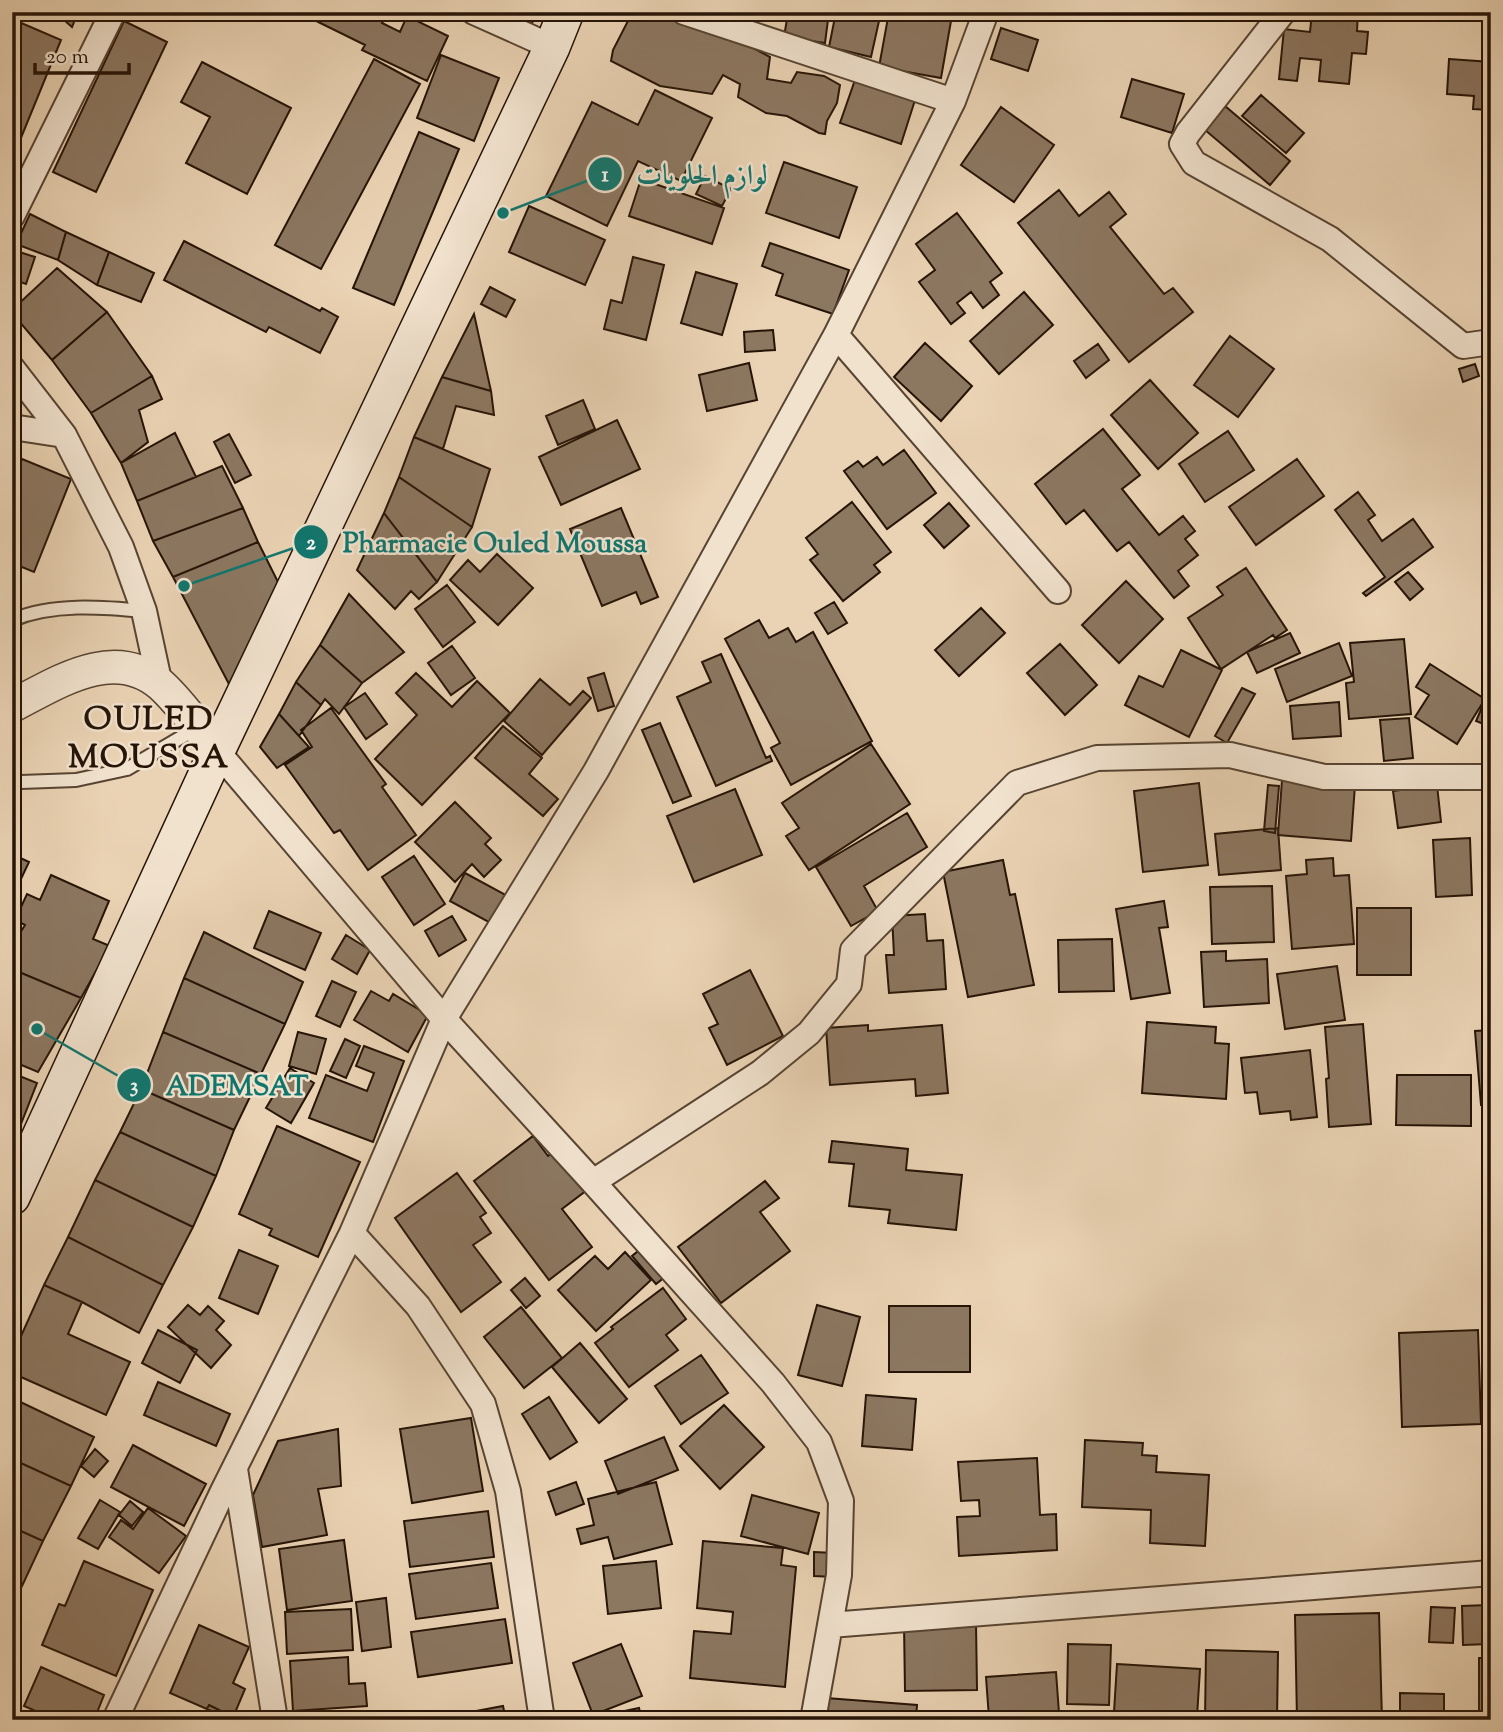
<svg xmlns="http://www.w3.org/2000/svg" width="1503" height="1732" viewBox="0 0 1503 1732" font-family="'Sorts Mill Goudy',Amiri,serif">
<style>
.building{fill:#8c7761;stroke:#261407;stroke-width:2}
.lines{fill:none;stroke-linecap:round;stroke-linejoin:round}
.service-casing{stroke:#574432;stroke-width:16}
.minor-casing{stroke:#574432;stroke-width:28}
.tertiary-casing{stroke:#574432;stroke-width:35}
.secondary-casing{stroke:#261407;stroke-width:38}
.service{stroke:#f1e2ce;stroke-width:12}
.minor{stroke:#f1e2ce;stroke-width:24}
.tertiary{stroke:#f1e2ce;stroke-width:32}
.secondary{stroke:#f1e2ce;stroke-width:35}
.labels{text-anchor:middle;dominant-baseline:central;stroke-width:5;stroke-linejoin:round;paint-order:stroke}
.district-label{font-size:33px;font-weight:bold;letter-spacing:2px;fill:#261407;stroke:#f1e2ce}
.leader{fill:none;stroke:#0f766e;stroke-width:2.5}
.callout-dot{fill:#0f766e;stroke:#f1e2ce;stroke-width:2.5}
.mark-label{font-size:21px;text-anchor:middle;font-weight:bold;fill:#fff}
.callout-label{font-size:28px;text-anchor:middle;font-weight:bold;fill:#0f766e;stroke:#f1e2ce;stroke-width:5;stroke-linejoin:round;paint-order:stroke}
</style>
<rect width="100%" height="100%" fill="#ead3b4"/>
<filter id="stains"><feTurbulence type="fractalNoise" baseFrequency=".00286" numOctaves="4"/><feColorMatrix values="0 0 0 0 .2 0 0 0 0 .09 0 0 0 0 .02 0 0 0 .5 -.17"/></filter>
<radialGradient id="worn" r=".72"><stop offset=".6" stop-color="#630" stop-opacity="0"/><stop offset="1" stop-color="#630" stop-opacity=".3"/></radialGradient>
<path class="building" d="M55,12H78L72,27Z
M298,12H387L382,23L400,32L407,16L448,36L427,81L362,50L365,45Z
M484,12H536L529,32Z
M783,12H829L825,43L784,37L788,13Z
M836,12H881L871,57L829,47Z
M889,12H903L951,21L941,78L879,67Z
M1312,12H1358L1357,31L1368,32L1366,54L1352,53L1349,84L1319,81L1321,60L1300,58L1297,81L1279,79L1284,29L1310,32Z
M632,13L712,26L770,57L767,79L791,83L797,72L824,76L840,85L837,103L827,121L825,134L819,133L787,116L766,113L738,97L740,84L723,75L712,94L660,86L611,61L613,50Z
M12,19L61,40L16,150L12,149Z
M124,21L167,42L96,192L53,172Z
M1001,28L1038,40L1028,71L991,59Z
M441,55L499,78L474,141L417,118Z
M374,59L420,84L321,269L275,245Z
M1449,59L1491,62V110L1473,109L1474,96L1447,94Z
M202,62L291,108L247,194L186,163L210,117L181,102Z
M856,77L916,97L901,144L840,123Z
M1132,79L1184,94L1172,133L1121,117Z
M655,90L712,118L681,181L638,161L607,226L546,196L592,102L638,125Z
M1261,95L1304,133L1286,153L1242,116Z
M1225,106L1290,161L1270,185L1205,130Z
M1001,107L1054,145L1014,202L961,165Z
M419,132L459,149L394,305L353,288Z
M784,162L857,187L839,238L766,213Z
M705,176L731,189L722,206L696,194Z
M641,179L724,208L712,244L629,216Z
M1059,190L1079,216L1109,192L1126,214L1110,227L1164,294L1173,288L1193,312L1129,362L1018,223Z
M529,206L605,240L585,285L509,252Z
M957,213L1002,273L990,282L999,295L983,308L971,292L957,303L965,313L951,324L919,282L935,270L916,244Z
M30,214L66,232L58,260L16,244Z
M66,232L109,252L97,285L58,260Z
M184,241L320,311L322,308L338,317L320,353L269,327L266,332L164,280Z
M770,243L849,270L833,314L776,295L783,274L762,266Z
M13,250L35,257L26,284L12,279Z
M109,252L154,273L141,302L97,285Z
M633,257L664,265L646,340L604,329L611,300L622,303Z
M57,268L107,312L52,360L12,313V310Z
M696,272L737,284L722,335L681,323Z
M490,287L515,300L506,317L481,304Z
M1024,292L1053,325L999,374L970,341Z
M107,312L152,376L91,413L52,360Z
M474,314L491,391L442,377Z
M773,330L775,350L745,352L744,332Z
M1230,336L1274,369L1238,417L1194,385Z
M925,343L972,386L941,421L894,377Z
M1098,344L1109,360L1086,378L1074,361Z
M749,363L757,400L707,411L699,375Z
M1475,364L1479,376L1463,382L1459,369Z
M152,376L162,399L139,410L148,442L121,463L91,413Z
M442,377L491,391L494,415L456,406L443,449L414,437Z
M1150,380L1198,433L1158,469L1111,415Z
M583,400L595,429L558,445L546,416Z
M617,420L640,469L561,505L539,457Z
M1103,429L1140,475L1122,489L1159,535L1183,516L1195,531L1185,539L1198,555L1178,571L1189,586L1174,598L1129,542L1117,551L1084,510L1066,524L1035,484Z
M1228,431L1254,470L1205,502L1179,464Z
M175,433L196,477L137,501L121,463Z
M229,434L251,475L235,483L214,442Z
M414,437L490,469L472,527L399,477Z
M904,450L936,493L887,529L844,471L858,461L863,467L877,457L883,465Z
M22,459L71,479L34,572L12,563V485Z
M1297,459L1324,496L1256,545L1229,507Z
M222,466L243,508L153,541L137,501Z
M399,477L472,527L437,582L384,513Z
M1358,492L1375,515L1368,520L1382,541L1413,519L1433,547L1366,596L1363,593L1385,577L1335,510Z
M852,502L891,552L874,565L880,572L843,601L810,560L818,554L806,538Z
M949,503L969,526L944,548L924,525Z
M243,508L258,542L173,577L153,541Z
M621,508L658,597L641,604L636,592L602,606L570,529Z
M384,513L437,582L419,599L411,591L395,609L357,570Z
M258,542L279,584L230,686L173,577Z
M497,554L533,588L498,625L450,580L468,560L480,572Z
M1246,568L1287,630L1275,638L1273,635L1221,669L1188,618L1223,595L1217,587Z
M1408,572L1423,589L1410,600L1395,582Z
M1126,581L1163,619L1119,663L1082,625Z
M447,585L475,622L443,647L415,609Z
M349,594L404,652L362,683L320,645Z
M834,602L847,623L828,634L815,613Z
M981,608L1005,633L959,676L935,650Z
M759,620L769,638L788,628L796,642L813,632L872,741L791,785L771,748L780,743L725,639Z
M1290,633L1300,653L1257,673L1247,652Z
M1404,639L1411,714L1349,719L1346,683L1354,682L1350,643Z
M1339,643L1352,676L1287,702L1275,669Z
M1060,644L1097,685L1065,715L1027,673Z
M320,645L362,683L339,714L325,699L321,705L296,682Z
M452,646L475,678L451,695L428,663Z
M1181,650L1222,670L1189,737L1125,705L1139,676L1163,687Z
M721,654L766,758L770,756L772,761L716,786L677,697L711,682L702,662Z
M1430,664L1485,699L1457,744L1415,717L1429,695L1416,687Z
M416,673L452,707L477,681L510,713L422,805L375,759L417,715L396,693Z
M604,673L614,706L598,711L588,678Z
M540,679L570,705L583,691L591,698L542,755L504,721Z
M296,682L321,705L299,736L279,714Z
M1242,688L1255,694L1227,743L1215,736Z
M365,693L387,724L366,739L344,707Z
M1339,702L1341,736L1293,739L1290,706Z
M1483,705L1491,708V727L1476,721Z
M331,708L386,784L382,787L416,835L368,870L340,830L334,833L285,765L312,747L301,730Z
M279,714L309,747L277,768L260,747Z
M1409,718L1413,758L1384,761L1380,720Z
M660,723L691,796L673,803L642,730Z
M503,726L542,758L529,774L558,799L543,816L475,758Z
M871,744L910,804L809,870L786,836L799,828L782,803Z
M1282,780L1355,785L1351,841L1278,835Z
M1199,783L1208,865L1143,872L1134,791Z
M1268,785L1279,786L1275,833L1264,831Z
M1437,785L1441,822L1398,828L1393,791Z
M735,789L762,855L694,882L667,816Z
M455,802L491,838L485,844L501,860L484,877L472,864L455,882L415,842Z
M907,813L927,847L864,886L878,911L851,926L816,867Z
M1278,828L1281,870L1219,875L1215,834Z
M1470,838L1472,895L1436,897L1433,840Z
M12,854L29,862L12,898Z
M414,856L445,904L414,925L382,877Z
M1333,858L1334,876L1349,875L1354,944L1292,949L1286,876L1307,874L1306,860Z
M1003,860L1010,895L1015,894L1034,985L968,997L943,872Z
M465,873L511,898L496,926L450,901Z
M51,875L109,901L93,939L110,946L81,998L12,969V946L25,925L15,920L27,894L40,900Z
M1272,886L1274,942L1212,944L1210,887Z
M1164,901L1168,927L1159,928L1170,993L1131,999L1116,909Z
M1357,908H1411V975H1357Z
M269,911L321,933L305,970L254,948Z
M925,914L927,941L943,940L946,989L889,993L886,955H894L892,916Z
M452,916L466,940L439,956L425,931Z
M204,932L303,982L285,1024L184,978Z
M346,935L370,950L357,974L332,959Z
M1112,939L1114,991L1059,992L1058,940Z
M1226,951V961L1267,959L1269,1003L1204,1007L1201,952Z
M1337,966L1345,1020L1285,1029L1277,974Z
M12,969L81,998L38,1072L12,1061Z
M750,970L783,1036L727,1065L709,1028L718,1024L703,994Z
M184,978L285,1024L261,1074L163,1032Z
M332,981L356,992L340,1027L316,1016Z
M371,991L389,1001L393,994L428,1015L408,1052L354,1020Z
M1147,1022L1216,1027L1215,1043L1229,1044L1226,1099L1142,1093Z
M1363,1024L1371,1124L1329,1127L1326,1079L1329,1078L1325,1027Z
M868,1025V1031L942,1025L948,1093L916,1096L915,1079L830,1085L826,1028Z
M1491,1030V1104L1481,1105L1475,1031Z
M163,1032L261,1074L234,1130L141,1089Z
M298,1032L326,1039L316,1074L289,1066Z
M345,1039L360,1046L346,1078L330,1071Z
M364,1046L404,1061L373,1142L309,1118L326,1075L367,1091L374,1073L356,1066Z
M1310,1050L1317,1117L1291,1120L1290,1111L1260,1114L1257,1092L1245,1093L1241,1058Z
M290,1068L314,1083L291,1123L266,1108Z
M12,1073L37,1083L12,1147Z
M1397,1075H1471V1126L1396,1125Z
M141,1089L234,1130L216,1176L120,1132Z
M277,1126L360,1162L318,1257L269,1235L272,1229L239,1214Z
M120,1132L216,1176L193,1227L95,1180Z
M533,1136L548,1156L561,1147L591,1187L562,1209L592,1247L549,1280L474,1181Z
M832,1141L908,1149L906,1170L962,1175L956,1230L888,1223L890,1210L849,1206L854,1164L829,1162Z
M457,1173L486,1213L480,1217L491,1233L473,1245L501,1282L461,1312L395,1218Z
M95,1180L193,1227L163,1285L68,1237Z
M765,1181L779,1198L760,1212L790,1251L721,1303L678,1247Z
M68,1237L163,1285L139,1333L82,1302L44,1285Z
M647,1244L671,1272L656,1284L632,1256Z
M239,1250L278,1266L258,1314L219,1298Z
M625,1252L651,1280L596,1331L558,1290L595,1256L608,1269Z
M525,1278L540,1296L526,1308L511,1290Z
M44,1285L82,1302L68,1334L130,1362L106,1415L12,1373V1356Z
M663,1288L686,1319L666,1335L678,1350L629,1387L595,1343L613,1329L611,1327Z
M188,1305L200,1315L208,1306L224,1321L216,1330L231,1345L211,1368L168,1327Z
M817,1305L860,1317L842,1386L798,1375Z
M889,1306H970V1372H889Z
M521,1307L562,1358L524,1388L484,1337Z
M158,1330L197,1350L180,1383L142,1363Z
M1478,1330L1481,1424L1402,1427L1399,1333Z
M580,1343L627,1399L599,1423L552,1367Z
M701,1355L728,1393L681,1424L655,1386Z
M158,1382L230,1414L216,1446L144,1415Z
M866,1395L916,1399L912,1450L862,1446Z
M549,1397L577,1442L550,1459L522,1414Z
M12,1398L94,1437L71,1486L12,1459Z
M724,1405L764,1447L720,1489L680,1446Z
M471,1418L483,1491L412,1503L400,1429Z
M338,1429L341,1486L318,1489L327,1535L262,1547L253,1495L278,1441Z
M664,1437L678,1470L618,1494L605,1461Z
M1085,1440L1143,1443L1142,1455L1157,1456L1156,1472L1209,1475L1205,1546L1150,1543L1151,1510L1082,1507Z
M133,1445L206,1484L184,1526L111,1487Z
M95,1449L108,1461L94,1477L81,1466Z
M1037,1458L1040,1515L1056,1514L1057,1550L959,1556L957,1517L980,1516L979,1500L961,1501L958,1462Z
M12,1459L71,1486L43,1541L12,1527Z
M576,1482L584,1504L556,1515L548,1492Z
M656,1482L672,1544L614,1559L608,1537L581,1544L577,1529L594,1525L588,1499Z
M752,1495L819,1513L808,1554L741,1536Z
M100,1500L120,1512L98,1549L78,1538Z
M130,1501L143,1512L132,1526L119,1515Z
M148,1508L186,1536L159,1573L109,1537L121,1520L133,1529Z
M488,1511L494,1557L410,1567L404,1521Z
M12,1527L43,1541L23,1584L12,1579Z
M344,1540L352,1601L287,1610L279,1549Z
M703,1541L783,1548L781,1565L796,1567L785,1687L690,1678L694,1631L731,1634L733,1612L697,1608Z
M814,1552L834,1553V1577L814,1576Z
M84,1561L153,1590L116,1676L42,1645L59,1604L65,1606Z
M656,1561L661,1608L608,1614L603,1566Z
M491,1563L498,1608L416,1619L409,1574Z
M12,1579L23,1584L12,1606Z
M386,1598L391,1647L362,1651L356,1602Z
M1488,1605L1489,1644L1463,1645L1462,1606Z
M1431,1607L1455,1608L1453,1643L1429,1642Z
M351,1609L353,1650L287,1654L285,1612Z
M1379,1613L1382,1720H1297L1295,1615Z
M505,1619L512,1663L418,1677L411,1632Z
M976,1623L977,1690L905,1691L904,1624Z
M199,1625L249,1647L233,1683L245,1689L232,1720L170,1693Z
M621,1644L642,1696L593,1715L573,1663Z
M1068,1644L1111,1645L1109,1705L1067,1704Z
M1206,1650L1278,1652L1277,1720H1205Z
M348,1657L349,1684L365,1683L367,1706L293,1711L290,1661Z
M1479,1658H1491V1716H1479Z
M1117,1664L1200,1669L1197,1717L1114,1712Z
M41,1667L104,1695L94,1720H56L24,1706Z
M1056,1672L1059,1713L989,1718L986,1677Z
M1400,1693L1444,1694V1720H1400Z
M826,1698L917,1705L916,1720H824Z
M209,1705L239,1720H201Z
M503,1706L506,1720H445L444,1717Z
M639,1708L642,1720L587,1719Z"/>
<g class="lines">
<defs>
<path id="service" d="M12,620C53,603 101,607 144,611
M12,779L21,782L76,780L127,769L197,728"/>
<path id="minor" d="M474,12L552,47
M684,12L953,101
M1283,12L1188,133L1182,144L1194,163L1330,239L1463,346L1491,342
M12,216L113,12
M836,335L1058,591
M12,368L64,435L121,547L144,611L160,685
M12,427L64,435
M217,751L444,1019L593,1182L773,1383L819,1442L841,1501L839,1575L813,1720
M593,1182L760,1073L809,1033L849,984L853,950L1017,783L1097,758L1230,755L1324,777H1491
M352,1233L418,1306L483,1404L508,1491L542,1720
M235,1469L275,1720
M830,1625L1491,1573
M115,1720L223,1491L352,1233L444,1019L596,771L836,335L953,101L986,12"/>
<path id="tertiary" d="M12,706C57,683 114,644 161,685C182,704 199,730 217,751"/>
<path id="secondary" d="M12,1197L217,751L552,47L566,12"/>
</defs>
<use href="#service" class="service-casing"/>
<use href="#minor" class="minor-casing"/>
<use href="#tertiary" class="tertiary-casing"/>
<use href="#secondary" class="secondary-casing"/>
<use href="#service" class="service"/>
<use href="#minor" class="minor"/>
<use href="#tertiary" class="tertiary"/>
<use href="#secondary" class="secondary"/>
</g>
<g class="labels">
<g class="district-label">
<text x="149" y="721">OULED<tspan x="149" dy="38">MOUSSA</tspan></text>
</g>
</g>
<path class="leader" d="M503 213L605 174M184 586L311 542M37 1029L134 1085"/>
<g class="callout-dot">
<circle cx="503" cy="213" r="7"/>
<circle cx="184" cy="586" r="7"/>
<circle cx="37" cy="1029" r="7"/>
<circle cx="605" cy="174" r="18"/>
<circle cx="311" cy="542" r="18"/>
<circle cx="134" cy="1085" r="18"/>
</g>
<g class="mark-label">
<text x="605" y="181">1</text>
<text x="311" y="549">2</text>
<text x="134" y="1092">3</text>
</g>
<g class="callout-label">
<text x="702" y="184">لوازم الحلويات</text>
<text x="495" y="552">Pharmacie Ouled Moussa</text>
<text x="237" y="1095">ADEMSAT</text>
</g>
<rect width="1503" height="1732" fill="none" stroke="#ead3b4" stroke-width="42"/>
<rect x="14" y="14" width="1475" height="1704" fill="none" stroke="#261407" stroke-width="3.5"/>
<rect x="21" y="21" width="1461" height="1690" fill="none" stroke="#261407" stroke-width="2"/>
<path d="M35 63v10h94v-10" fill="none" stroke="#261407" stroke-width="3.5"/>
<text x="46" y="63" font-size="21" fill="#261407" stroke="#f1e2ce" stroke-width="5" paint-order="stroke">20 m</text>
<rect width="100%" height="100%" filter="url(#stains)"/>
<rect width="100%" height="100%" fill="url(#worn)"/>
</svg>
